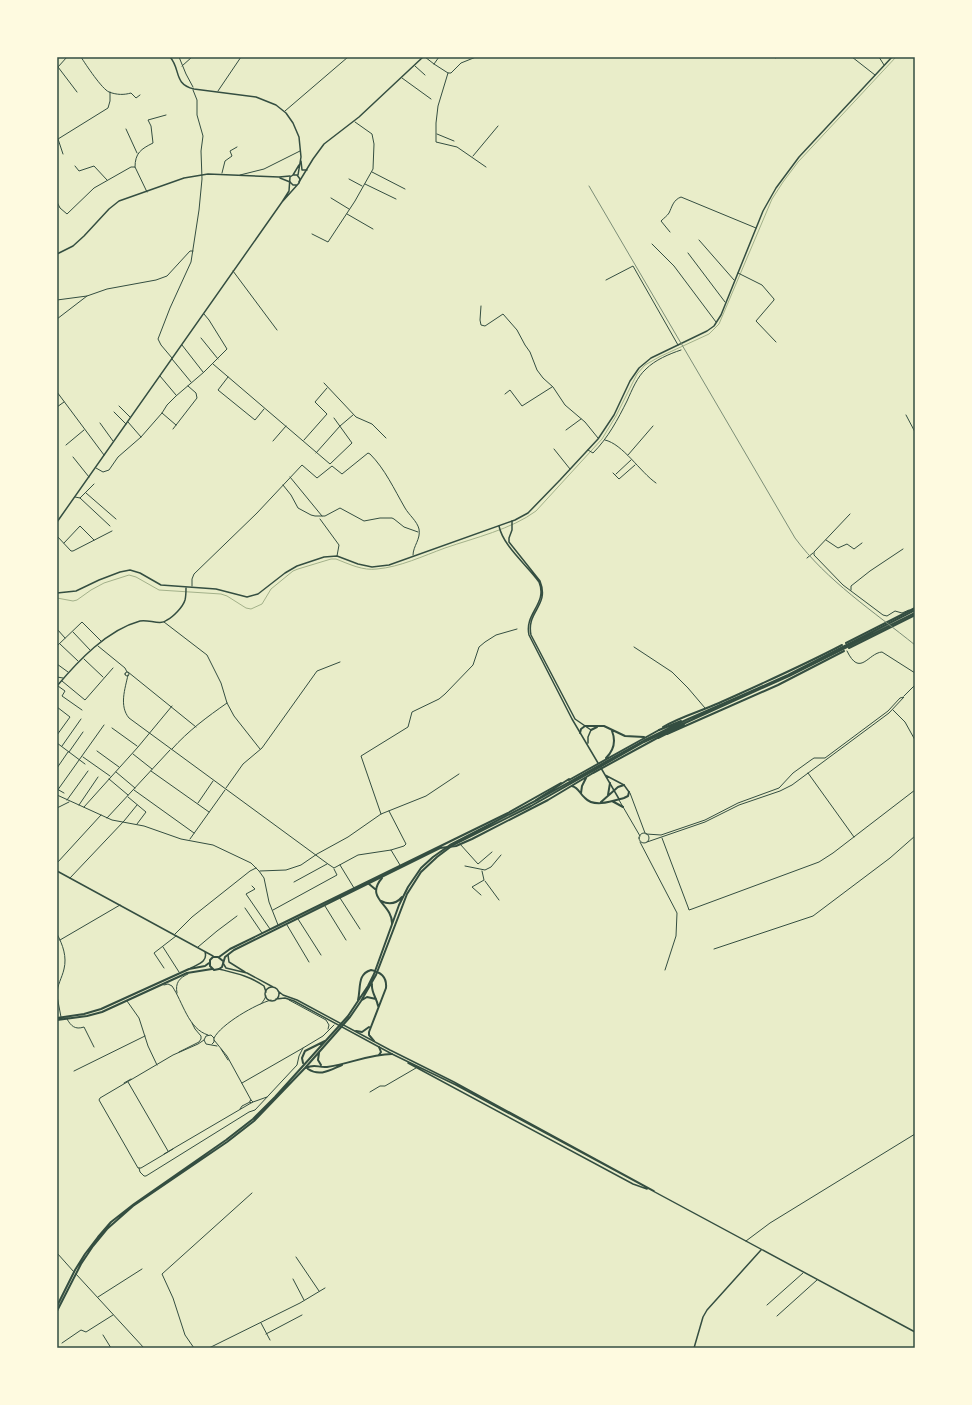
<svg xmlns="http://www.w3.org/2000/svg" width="972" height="1405" viewBox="0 0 972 1405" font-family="'Libre Baskerville',serif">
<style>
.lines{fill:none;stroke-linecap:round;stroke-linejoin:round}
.stream{stroke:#a3b18a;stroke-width:1}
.minor{stroke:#344e41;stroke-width:1}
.tertiary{stroke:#344e41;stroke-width:1.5}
.secondary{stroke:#344e41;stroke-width:1.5}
.primary{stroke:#344e41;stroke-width:2}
.trunk{stroke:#344e41;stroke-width:2}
.rail{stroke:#7c8e77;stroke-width:1}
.neatline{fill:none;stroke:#344e41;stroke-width:1.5}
</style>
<rect width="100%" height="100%" fill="#e9edc9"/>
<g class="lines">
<path class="stream" d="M57,598L73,601L77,600L91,590L104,583L129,575L136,577L159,590L221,594L227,596L246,608L251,609L262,604L271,589L293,571L298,569L331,559H336C349,564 363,571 377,569C400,567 423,556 445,548C474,538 512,529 536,511L602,439L616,416L637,374L645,365L659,357L709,334L719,324L772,199L783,182L798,162L896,57"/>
<path class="minor" d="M67,57L58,67L77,92
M81,57C86,65 102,89 109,92C117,95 124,95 131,93L136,98L140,95
M179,57L186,74L193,87
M425,57L434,64L448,73H451L461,63L476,57
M852,57L875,75
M879,57L884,65
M776,58L777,57
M434,64L439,57
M182,66L192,57
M415,66L425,75
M448,73L438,106L436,123V142L457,147L486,167
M402,78L431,99
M218,91L241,57
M285,111L348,57
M126,129L137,153
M437,134L454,141
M63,154L58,139L108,108L110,101V92
M473,156L498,126
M75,166L79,171L94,166L107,180
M135,167C135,153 141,149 153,143L151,126L148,120L166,115
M372,172L405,189
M222,173L225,161L232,156L230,151L237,147
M240,175L264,169L300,151
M349,179L362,186
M365,184L396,199
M331,198L349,209
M57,202L60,208L67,214L94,188L131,167H135L147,192
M347,214L373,229
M670,232L661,221C664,218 667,216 669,213C672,207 673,200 681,197L756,228
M312,234L328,242L355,201L373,169L374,144L372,134L355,122
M699,240L734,280
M652,244L674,266L716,322
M688,253L725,302
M233,271L277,330
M738,273L762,285L774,299V300L756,321L776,342
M606,280L633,266L678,345
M57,300L87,296L107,289L156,280L167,276L190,251H193
M481,306L480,320L481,325L485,326L503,314L517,330L525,345L530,352L537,370L543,378L553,387L565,405L585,422L598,438
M57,319L87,296
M201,338L218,359
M182,345L203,372
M172,358L161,345L158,339L170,308L191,262L199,210L202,179L201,151L203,136L197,115V100L193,90
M172,359L191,382
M213,364L330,464L352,443L334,418
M160,376L176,395
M228,377L218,390L255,420L264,409
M324,383L356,417L372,424L386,438
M57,392L104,455
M505,394L510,390L522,406L552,387
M119,406L130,417
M57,407L64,402
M114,412L126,424
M162,413L176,425
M906,415L915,432
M128,422L141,437
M100,423L113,441
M173,429L197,398L196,393L188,386
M566,430L581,419
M304,440L327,414L315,402L327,388
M605,440C623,444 640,472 656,483
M273,441L286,426
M66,445L84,430
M554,449L570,469
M588,450L593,453C608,438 618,419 627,401C632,390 637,377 646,369C655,360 669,354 681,350
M316,453L340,426L353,415
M628,455L653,426
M73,457L89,477
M96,468L103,472L109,470L118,457L141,437L162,413L167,405L176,396L204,372L227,349L209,320L204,314
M613,473L619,479L635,465
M616,474L631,460
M290,477L322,516
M283,485L291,495L298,508L311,515L315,516H325L340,508L364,521L380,518H392L394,519L404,527L418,532
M86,493L116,519
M75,497L80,498L94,484
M80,498L110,526
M850,514L814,552V555L843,585L883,615L887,616L895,611L902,613L909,610
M320,519L339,545L337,556
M57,536L71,551H73L112,531
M826,540L838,548L847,544L854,549L862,543
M64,543L80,526L94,540
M807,558L813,553
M192,586V579L194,574L257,513L302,465L317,478L332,466L342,474L368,453L370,454C385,469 394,489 405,508C409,515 417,521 419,529C421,539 413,546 413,555
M851,590V586L870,571L903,549
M164,622L207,655L221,683L227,703L234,716L260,749
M57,629L65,638
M73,632L90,650
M60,644L78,661
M57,646L82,622L101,641
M98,646L125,668L127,672
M634,647L672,672L688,688L705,708
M847,651C860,678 868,653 882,652L915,673
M84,659L103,677
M57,664L68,672
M125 674a2 2 0 1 1 4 0a2 2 0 1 1-4 0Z
M128,672L196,727
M128,675C125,689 119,706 129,718L328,864L334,868L358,855L391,850L400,865
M57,677L63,678
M62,681L85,700L113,668
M58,686L65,691L62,696L82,710
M904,696L915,685
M57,707L70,717L57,735
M893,710L905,722L915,740
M112,728L137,746
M57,743L85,764
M62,746L81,719
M172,749C188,731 207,717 227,703
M97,751L119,767
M69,752L83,732
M133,754L152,769
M83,757L110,776
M57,768L68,752
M151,771L209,812
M116,772L135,788
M808,773L854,837
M109,779L128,795
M226,788L243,764L262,748L317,671L340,662
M57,789L64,793
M134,790L194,833
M57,791L104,725
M630,793L645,833
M57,795L112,820L144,826L181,839L213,845L251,863L259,871L264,878L269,902L278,925
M128,797L146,812L137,824
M67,800L88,771
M619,800L640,836
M198,803L213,781
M79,805L98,777
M84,807L138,747L172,706
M57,808L69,802
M389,811L406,844L404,846L391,850
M381,814L361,756L408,727L412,712L439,699L445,694L473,665L479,647L485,642L496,635L517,629
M107,818L170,750
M639 838a5 5 0 1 1 10 0a5 5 0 1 1-10 0Z
M646,834L661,835L705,820L738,803L779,788L793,773L811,760L814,758H825L888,711L900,698L904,697L889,713L792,785L780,791L739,805L705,822L647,842
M662,838L688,907L689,910L692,909L819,862L833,853L915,790
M190,839L225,790
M640,842L677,913L676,936L665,970
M460,844L478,864L492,852
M57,863L101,815
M340,865L354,888
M465,866L485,870L491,867L501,855
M260,871L286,870L301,865L317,854L348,837L381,814L426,796L459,774
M70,878L124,821L137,805
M485,881L499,900
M294,882L327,864
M252,886L255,889L246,894L270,929
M481,895L472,887L484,880L482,871
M340,898L360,929
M325,906L346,940
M245,908L262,933
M273,910L337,875L334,869
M298,919L321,955
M287,925L309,962
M57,934C63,945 67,957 64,969C62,978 57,985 57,994
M175,934L192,917L250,871L256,868
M60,940L120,905
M163,947L179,972
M198,947L217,931L237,916
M714,949L813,916L890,858L915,836
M164,968L154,953L176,936
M164,985L168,984L172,986C183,1002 188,1029 208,1035
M177,993C175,983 179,978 188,974
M57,996L61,1017
M289,1000L326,1020L329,1025L328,1029
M127,1001L139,1018L148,1046L157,1065
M261,1004L264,1000L266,996
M67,1019C71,1026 75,1030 84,1027L94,1047
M214,1038C221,1024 256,1004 271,1000
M214,1040L227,1056L251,1100
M212,1044L214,1042V1038L211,1035L206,1036L204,1040L206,1044L217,1046
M221,1049L228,1060
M179,1052L199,1042L201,1039V1036L195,1029L192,1023
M74,1071L145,1036
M128,1082L168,1151
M124,1083L131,1079
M242,1083L303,1048L323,1036L334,1025
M370,1092L380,1086H385L416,1068
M251,1100L253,1102L251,1103L250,1102Z
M253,1102L267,1097
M240,1109L242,1106L250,1102
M173,1149L141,1168H138L99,1100L100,1098L173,1055L198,1044L204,1040
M164,1154L251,1103
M139,1168L140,1172L144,1176H146L249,1112L255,1110L297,1065L299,1056L303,1048
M746,1241L770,1223L915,1134
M57,1253L74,1272
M296,1257L319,1291
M76,1274L144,1348
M293,1279L304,1300
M98,1297L142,1269
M767,1305L803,1273
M777,1316L817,1280
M261,1323L270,1340
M266,1334L302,1315
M103,1335L111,1348
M62,1343L81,1330L86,1332L113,1315
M194,1348L185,1335L173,1298L162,1274L252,1193
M209,1348L300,1303L325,1288"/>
<path class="tertiary" d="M280,178L290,182
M299,182L313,159L324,144L359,117L423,57
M57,254L73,246L84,236L109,209L119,201L184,178L208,174L279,177L290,176
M57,593L76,591L99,580L120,572L130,570L140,573L161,585L216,589L247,597L258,594L285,573L297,566L324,557L337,556L358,564L372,567L389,565L515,520L528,513L560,480L598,439L614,415L630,381L639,368L651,358L707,331L714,326L721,315L763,211L776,188L799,157L892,57
M57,686C78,661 107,630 140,621C149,619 160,626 167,620C173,617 183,607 185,600C186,596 186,592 186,588
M694,1348L703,1317L707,1310L761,1250"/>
<path class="secondary" d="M170,57C181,69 173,84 194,89L256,97L276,105L286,113L293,123L299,137L301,157L298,175
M301,161L302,170H307
M293,175L299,165
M290,182L293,185H297
M512,521V530L509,538V542L540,581C550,606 526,611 531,635L575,719L591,730L588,737V743
M57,522L282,202L299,183L300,179L297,175H293L290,177L289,191L282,202
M499,526C503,546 527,565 539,582C548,604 524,613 529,635L572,719L598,763
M601,768L619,799
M605,775L624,785L629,792
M57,871L213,956
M228,955L229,962L245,972
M223,963L226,968L247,973L273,987
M191,968C198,964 208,962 205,952
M219,969C235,973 250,976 264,986L266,992
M265 994a7 7 0 1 1 14 0a7 7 0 1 1-14 0Z
M278,991L283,995L297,1000L390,1050L454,1082L654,1191
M276,999L285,998L294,1001L392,1054L456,1085L915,1332
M408,1063L633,1184L647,1189"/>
<path class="primary" d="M846,643L915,608
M849,648L915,615
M663,727C680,717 701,711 719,703C761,684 802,666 842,645
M591,730L597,727
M580,733L581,729L585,726H604L625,736L644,737
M667,734L778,685L844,651
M606,758C614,750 616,741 612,731
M569,780L659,730
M572,786C579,788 579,793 585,798C594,808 613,801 624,798L628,796L629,792
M581,793L582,786L586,778
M608,795L610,783
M612,801L623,807
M601,802L618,787L624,785
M219,957L230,949L279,925L508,813L561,783
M223,961L218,957H213L210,960V966L214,970L219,969L222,967L225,957L234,950L440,848L456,846L472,839L548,800L593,773L659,737
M57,1018L84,1014L101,1009L189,969L205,966L209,963
M57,1020L87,1016L102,1012L187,973L212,969"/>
<path class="trunk" d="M659,730L681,721
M658,738L684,725
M536,800L569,779
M382,878C364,899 393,904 392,924
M369,884L375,889
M381,901C389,905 396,904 402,897
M372,984C371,993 377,998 378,1006
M358,1000C361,988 357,974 371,970C381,972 387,978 386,988L369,1032V1035L374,1041
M362,1000L367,997L376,999
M356,1031L362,1032L369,1027
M379,1047L381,1052L379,1055
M319,1053L318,1060L321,1065
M303,1063L302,1058L305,1051L325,1041
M306,1068C315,1063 318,1068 327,1067C349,1064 370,1054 392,1054
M308,1069C320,1077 330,1070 342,1065
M57,1306L75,1270L85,1254L98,1237L111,1222L134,1204L226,1140L253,1119L275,1097L348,1016L368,986L374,974L399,905L408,887L421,868L433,857L450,845L539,799L643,741L686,720L788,675L915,610
M57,1311L81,1264L93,1246L107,1229L133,1206L227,1142L254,1121L305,1068L350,1017L361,1001L376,975L407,894L421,872L437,857L453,845L531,806L644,742L698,717L789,676L915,613"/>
<path class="rail" d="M589,186L795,538C827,581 873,611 915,645"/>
</g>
<rect width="972" height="1405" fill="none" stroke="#fefae0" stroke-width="116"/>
<rect x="58" y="58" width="856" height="1289" class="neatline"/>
</svg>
